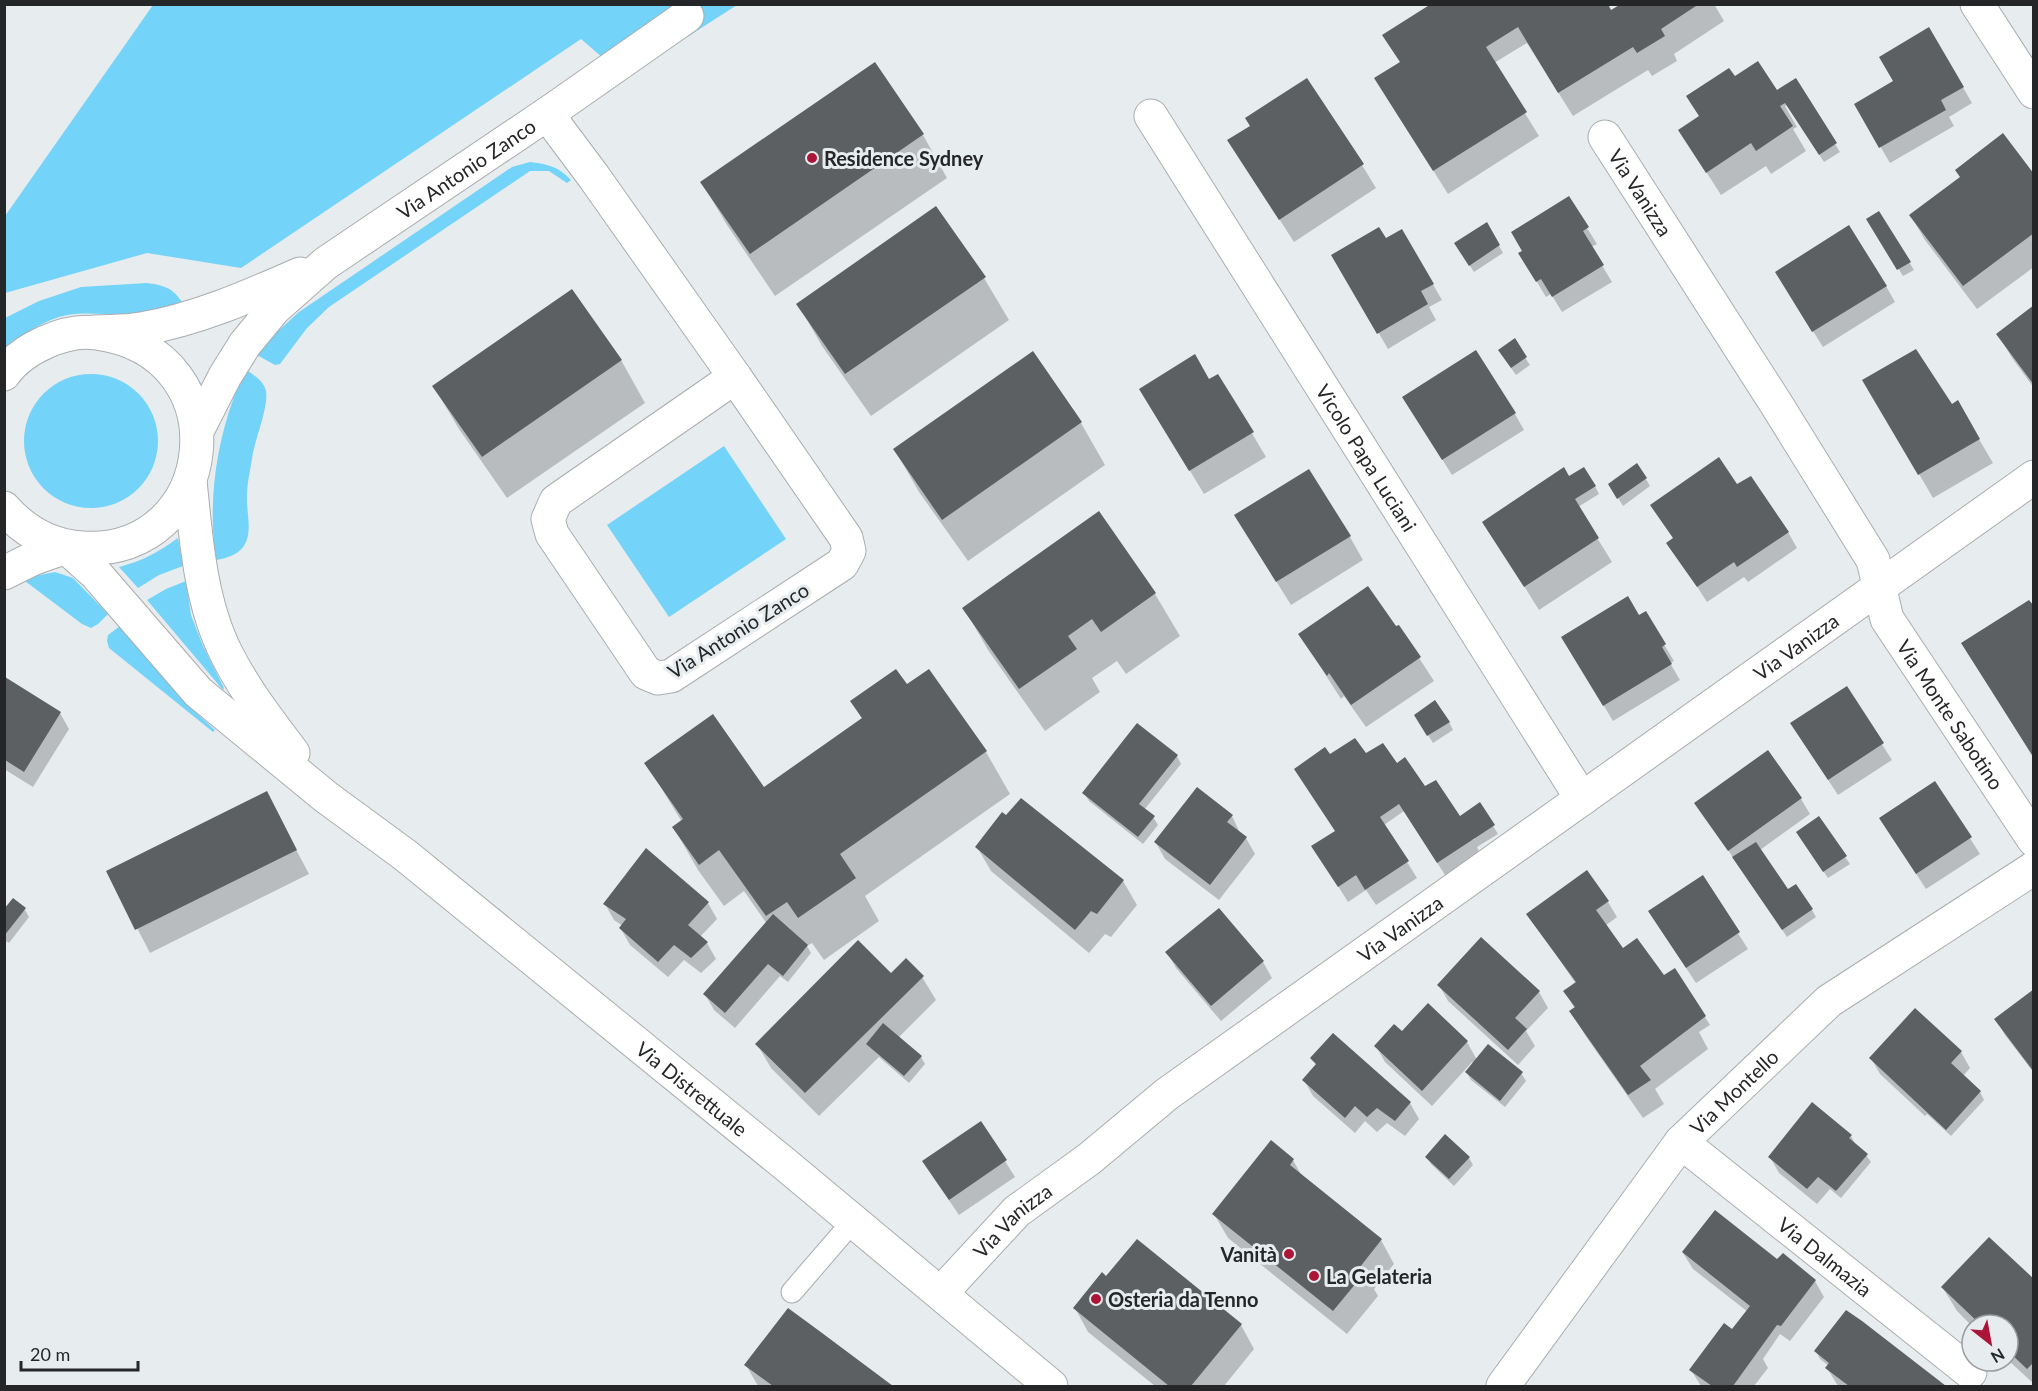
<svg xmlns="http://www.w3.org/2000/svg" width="2038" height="1391" viewBox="0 0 2038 1391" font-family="Lato,sans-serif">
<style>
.green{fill:#74d3f9}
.shadow{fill:#0003}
.building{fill:#5c6062}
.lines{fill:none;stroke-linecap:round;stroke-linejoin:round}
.lane-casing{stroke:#a9adaf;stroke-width:23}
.street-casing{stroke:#a9adaf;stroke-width:35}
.secondary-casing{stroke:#a9adaf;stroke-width:35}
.lane{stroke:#fff;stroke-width:21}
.street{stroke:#fff;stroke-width:33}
.secondary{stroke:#fff;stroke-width:33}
.poi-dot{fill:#ab1638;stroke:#e7ecef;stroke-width:2}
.labels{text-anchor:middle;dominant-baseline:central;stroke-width:6;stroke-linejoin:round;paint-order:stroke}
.poi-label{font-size:20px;font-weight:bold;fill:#242627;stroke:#e7ecef;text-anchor:start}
.street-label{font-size:20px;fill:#242627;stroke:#e7ecef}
</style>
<rect width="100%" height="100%" fill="#e7ecef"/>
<path class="green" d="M153,5H737L625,77L581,39L241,268L147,253L5,293V216Z
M530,162C548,164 559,167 571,180L567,183L549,171H530L329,307L307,328L280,364L275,365L257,355L277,332L299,312L512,167Z
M147,283C163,285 173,288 182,302C170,305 158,310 146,312C122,317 99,312 75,314C50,316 24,333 5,349V318L39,301L81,287Z
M248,371C255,376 264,382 266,391C269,407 254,441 252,459C250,471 247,484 247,496C246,510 252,528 246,542C241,554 228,558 216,560C208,507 215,450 233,400C236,390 243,380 248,371Z
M24 441a67 67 0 1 1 134 0a67 67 0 1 1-134 0Z
M724,446L786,539L669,617L607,525Z
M178,538L183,566L159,575L138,588L119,567C142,561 159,552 178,538Z
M55,572L73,578L108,614L98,624L91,628L82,624L25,581L39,575Z
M186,581L191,615L203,646L224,688L223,690L147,600L166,589Z
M120,626L182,700L215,730L213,732L109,648L107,641L108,635Z"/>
<path class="shadow" d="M1624,4H1714L1724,21L1674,54L1677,61L1652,76L1648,70L1573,116L1527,43L1494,63L1539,136L1448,194L1390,102L1401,63L1384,36L1611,13Z
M1929,29L1972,103L1949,117L1954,126L1890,163L1856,105L1895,81Z
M874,65L923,135L947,178L775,296L727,225L702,183Z
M1734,79L1780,99L1795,80L1840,152L1824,162L1787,105L1785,106L1797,127L1793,129L1806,151L1771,174L1766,166L1721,195L1680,131L1700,117Z
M1252,127L1362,165L1376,188L1294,242L1229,141Z
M2034,177V267L1977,309L1925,240L1911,216L1961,178Z
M1879,213L1914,270L1903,276L1868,219Z
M1487,224L1503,253L1474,272L1456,244Z
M1587,228L1597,244L1591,247L1612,282L1562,312L1551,294L1546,297L1520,254Z
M1402,231L1442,300L1429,307L1436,320L1388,349L1333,255L1385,240Z
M984,278L1009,320L871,416L822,346L798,304Z
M1886,286L1895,302L1823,347L1786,288Z
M2034,308V388L2012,358L1998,334Z
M1514,341L1530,365L1516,375L1504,358Z
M1032,353L1081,423L1105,465L968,561L919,492L895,450Z
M621,360L645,403L507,498L459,429L434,387Z
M1218,376L1266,457L1204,494L1155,413Z
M1865,381L1951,406L1957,402L1993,463L1933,498Z
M1413,413L1515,414L1524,430L1452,475Z
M1569,478L1595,486L1599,494L1578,507L1612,562L1539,610L1484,522Z
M1646,479L1650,486L1623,506L1610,485Z
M1737,487L1788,532L1797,548L1748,582L1744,577L1707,602L1678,557L1674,539Z
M1099,513L1155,594L1180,636L1126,674L1117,661L1092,678L1100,692L1045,731L988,650L964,608Z
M1350,537L1363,560L1291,605L1250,539Z
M2034,609V759L1963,643Z
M1645,613L1674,661L1670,663L1680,680L1613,721L1572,653Z
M1399,627L1434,681L1366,727L1344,696L1341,699L1300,635L1396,628Z
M929,671L986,752L1010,794L865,896L879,921L824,960L812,943L807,946L811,953L788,982L780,976L735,1028L714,1010L705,994L767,924L744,891L724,906L698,870L674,828L682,822L646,763L763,789L862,719L852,702L907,687Z
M4,679L60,713L69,729L33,787L4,769Z
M1846,688L1892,760L1838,795L1801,739Z
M1416,715L1449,722L1453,730L1433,743Z
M1365,755L1396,765L1425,789L1435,782L1472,840L1475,839L1462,817L1480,805L1498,834L1477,847L1481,856L1447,878L1404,811L1384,825L1417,878L1376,905L1366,890L1348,902L1323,862L1336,832L1330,756Z
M1177,756L1181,764L1144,810L1153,817L1158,825L1143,844L1089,801L1084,793Z
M1935,783L1980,854L1926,889L1890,834Z
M266,793L309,874L150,953L108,872Z
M1801,799L1810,814L1760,850L1787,891L1812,910L1816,917L1787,937L1696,803Z
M1232,816L1240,833L1246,838L1255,854L1219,900L1165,859L1156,843Z
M1802,840L1845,857L1850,864L1828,878Z
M977,847L1123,881L1137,905L1111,937L1105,934L1089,953L991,871Z
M1702,877L1748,949L1696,983L1659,927Z
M1608,902L1617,917L1605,926L1623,950L1686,1012L1675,970L1710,1025L1699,1032L1708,1049L1655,1089L1664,1104L1643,1118L1585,1035L1571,1011L1575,1009L1565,992L1576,984L1528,914Z
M708,903L717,919L700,937L707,943L716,959L701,973L684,960L668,977L630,945L621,929L623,926L614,920L605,904Z
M25,910L29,917L9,943L4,940V911Z
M1219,910L1263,962L1272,978L1221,1021L1176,968L1167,952Z
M891,975L922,977L936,1000L898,1038L921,1057L925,1064L909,1083L879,1057L819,1116L771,1068L757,1044Z
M1439,985L1539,992L1548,1008L1526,1031L1535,1046L1518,1065L1448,1001Z
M2034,991V1073L2005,1035L1996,1019Z
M1402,1033L1467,1042L1477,1060L1521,1073L1526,1081L1505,1107L1471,1080L1467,1073L1474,1064L1472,1062L1432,1106L1385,1062L1376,1046Z
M1333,1035L1410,1103L1419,1119L1405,1136L1387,1123L1377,1132L1365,1121L1355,1133L1313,1096L1304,1080L1317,1066L1312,1058Z
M1961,1052L1970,1068L1963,1076L1980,1092L1984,1100L1951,1136L1927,1114L1925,1116L1880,1074L1871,1058Z
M981,1123L1015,1177L959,1215L933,1177Z
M1851,1136L1857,1147L1866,1155L1871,1162L1841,1198L1830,1189L1817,1204L1779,1173L1770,1157Z
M1427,1157L1469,1158L1473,1165L1454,1186L1431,1164Z
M1293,1160L1303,1178L1381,1240L1394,1264L1374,1289L1378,1296L1347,1334L1228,1238L1214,1214Z
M1683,1253L1777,1261L1815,1281L1824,1297L1790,1341L1780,1334L1763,1359L1768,1368L1754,1386H1701L1691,1370L1737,1335L1748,1312L1693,1269Z
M1106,1278L1241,1325L1254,1349L1224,1386H1155L1088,1332L1075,1308Z
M2034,1281V1384L2008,1360V1325L1972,1326L1957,1311L1943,1288Z
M788,1310L890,1386H758L746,1365Z
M1846,1312L1943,1386H1838L1827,1368L1829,1366L1820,1359L1816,1351Z"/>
<path class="building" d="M1431,4H1608L1611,10L1621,4H1699L1661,29L1665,36L1637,53L1633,47L1558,93L1518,27L1486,47L1527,112L1433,171L1374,78L1400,62L1382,35Z
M1929,27L1964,87L1941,100L1946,110L1879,148L1854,104L1893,81L1879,57Z
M1758,61L1777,90L1796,78L1837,143L1819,155L1785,103L1780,106L1793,126L1756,151L1751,143L1706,173L1678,130L1699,116L1686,96L1729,68L1735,76Z
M875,62L924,134L750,254L700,182Z
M1307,78L1364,164L1279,220L1227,140L1250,126L1245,118Z
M2003,133L2034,174V233L1963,286L1909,215L1960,177L1955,170Z
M1569,196L1589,227L1583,231L1604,265L1552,297L1541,279L1536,282L1518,253L1522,251L1511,232Z
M936,206L986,277L845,374L796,304Z
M1879,211L1911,262L1897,270L1866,219Z
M1487,222L1500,245L1469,266L1454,243Z
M1849,225L1887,286L1812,332L1775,272Z
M1379,227L1386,238L1402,229L1434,284L1421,291L1428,304L1377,334L1331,255Z
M572,289L622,360L482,457L432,386Z
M2034,305V385L1996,334Z
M1515,338L1527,357L1511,368L1498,350Z
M1916,349L1952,404L1958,400L1980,439L1918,475L1862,380Z
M1476,350L1516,413L1442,460L1402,397Z
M1033,351L1082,422L942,520L893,449Z
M1195,354L1209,379L1218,374L1254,432L1189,471L1139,389Z
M1719,457L1737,484L1751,476L1789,532L1737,567L1734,562L1697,587L1666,543L1673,538L1650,505Z
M1637,463L1647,478L1617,499L1608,484Z
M1564,467L1569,476L1584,467L1596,486L1575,499L1599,538L1524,587L1482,522Z
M1309,469L1351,536L1276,582L1234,515Z
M1099,511L1156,593L1101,632L1092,619L1068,636L1077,649L1019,689L962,608Z
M1368,586L1396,626L1399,625L1421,657L1351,705L1329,673L1327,676L1298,634Z
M1628,596L1639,615L1646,611L1666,644L1662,647L1672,664L1603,706L1561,637Z
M2029,600L2034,606V758L1961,643Z
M896,669L907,684L929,669L987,751L840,854L856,878L798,918L787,902L766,916L719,850L699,865L672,827L683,819L644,763L713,714L764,787L862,718L850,701Z
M5,677L61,712L24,772L5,760Z
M1847,686L1884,743L1828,780L1790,723Z
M1435,700L1450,722L1427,736L1414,715Z
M1137,723L1178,755L1139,804L1155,816L1138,837L1082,793Z
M1355,738L1366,753L1383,743L1397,763L1405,757L1425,786L1436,780L1460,816L1480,802L1495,825L1437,863L1399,804L1380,817L1409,861L1365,890L1356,875L1338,887L1311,846L1335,831L1294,769L1325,747L1330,754Z
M1768,750L1802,798L1728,851L1694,803Z
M1935,781L1972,837L1916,874L1879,818Z
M1197,787L1233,815L1227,822L1247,837L1210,885L1154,842Z
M267,791L297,850L135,930L106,871Z
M1021,798L1124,880L1097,914L1091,911L1075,930L975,847L1002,812L1006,815Z
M1819,816L1847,856L1823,872L1796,832Z
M1756,842L1788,889L1796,884L1813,909L1782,930L1732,857Z
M646,848L709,902L688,925L708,942L691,958L674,945L658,962L619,928L626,919L603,904Z
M1587,870L1609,901L1596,910L1623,948L1637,938L1664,975L1675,968L1706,1016L1640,1066L1651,1080L1628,1095L1569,1011L1575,1007L1563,991L1576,982L1526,914Z
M1703,875L1740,932L1686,968L1648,911Z
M13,898L26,908L4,936V909Z
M1219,908L1264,961L1211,1006L1165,952Z
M773,914L808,945L783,976L768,964L725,1013L703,994Z
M1481,937L1540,991L1515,1018L1527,1029L1508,1050L1437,985Z
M858,940L891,973L906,958L924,976L805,1093L755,1044Z
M2034,989V1072L1994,1019Z
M1428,1003L1468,1041L1422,1091L1374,1046L1394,1024L1402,1031Z
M1915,1008L1962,1051L1951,1063L1981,1091L1946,1130L1869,1058Z
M883,1023L922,1056L904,1076L866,1044Z
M1333,1033L1411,1102L1395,1121L1377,1108L1367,1117L1355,1106L1345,1118L1302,1080L1316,1064L1310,1058Z
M1488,1044L1523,1072L1500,1101L1465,1072Z
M1812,1102L1852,1135L1849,1138L1868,1154L1836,1191L1818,1177L1807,1189L1768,1157Z
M981,1121L1007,1160L949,1200L922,1161Z
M1445,1134L1470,1157L1449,1179L1425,1157Z
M1271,1140L1294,1159L1290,1165L1382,1239L1360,1267L1366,1271L1333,1311L1212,1214Z
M1715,1210L1777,1259L1783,1253L1816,1280L1781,1326L1777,1325L1733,1386H1712L1689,1370L1724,1323L1732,1329L1750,1306L1682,1252Z
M1989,1237L2034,1279V1362L2027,1369L2008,1351V1325H1981L1941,1287Z
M1137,1239L1242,1324L1191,1386H1169L1073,1308L1102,1272L1106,1276Z
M788,1308L818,1330L893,1386H773L744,1365Z
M1846,1310L1862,1321L1946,1386H1849L1825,1368L1829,1363L1814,1351Z"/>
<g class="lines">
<defs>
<path id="lane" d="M792,1292L854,1220"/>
<g id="street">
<path d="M1977,4L2034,92"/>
<path d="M547,114L687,16"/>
<path id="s1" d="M1151,116L1582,799"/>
<path id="s2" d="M1605,137L1775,402L1873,560L1887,619L2034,840"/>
<path d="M94,332C110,331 126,332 141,329C195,320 250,296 300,274"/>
<path d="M735,377L846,538L849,551L842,564L671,676L658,678L646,673L552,534L548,519L556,501Z"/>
<path id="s3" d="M198,429L225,376L245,344L274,309L326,263L547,114L594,177L735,377"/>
<path d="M4,573L32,559L66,547"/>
<path id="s4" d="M1681,1142L1970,1372"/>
<path id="s5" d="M1503,1386L1681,1142L1829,1001L2034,868"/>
</g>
<g id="secondary">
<path d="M4,374C21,349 66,328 96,333C245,353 219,557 82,548C51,546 25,532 4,508"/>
<path d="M190,481C196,538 200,601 226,653C244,689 268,720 293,753"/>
<path id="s6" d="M66,547L96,574L198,692L326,797L405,855L786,1165L1051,1386"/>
<path id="s7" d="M941,1293L1017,1211L1089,1159L1167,1094L2034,477"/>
</g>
</defs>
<use href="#lane" class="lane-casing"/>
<use href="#street" class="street-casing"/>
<use href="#secondary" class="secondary-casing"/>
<use href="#lane" class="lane"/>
<use href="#street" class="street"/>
<use href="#secondary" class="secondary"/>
</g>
<g class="poi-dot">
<circle cx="812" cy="158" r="6"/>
<circle cx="1289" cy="1254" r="6"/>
<circle cx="1314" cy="1276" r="6"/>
<circle cx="1096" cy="1299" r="6"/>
</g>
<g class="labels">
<g class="poi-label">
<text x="824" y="158">Residence Sydney</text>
<text x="1277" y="1254" text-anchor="end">Vanità</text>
<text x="1326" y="1276">La Gelateria</text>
<text x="1108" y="1299">Osteria da Tenno</text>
</g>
<g class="street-label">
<text stroke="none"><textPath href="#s3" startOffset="381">Via Antonio Zanco</textPath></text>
<text stroke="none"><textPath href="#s2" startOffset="66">Via Vanizza</textPath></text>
<text stroke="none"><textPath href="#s1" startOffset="404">Vicolo Papa Luciani</textPath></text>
<text transform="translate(738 630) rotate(-32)">Via Antonio Zanco</text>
<text stroke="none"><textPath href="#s7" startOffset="1074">Via Vanizza</textPath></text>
<text stroke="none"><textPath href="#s2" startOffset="676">Via Monte Sabotino</textPath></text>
<text stroke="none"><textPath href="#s7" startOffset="588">Via Vanizza</textPath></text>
<text stroke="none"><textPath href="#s6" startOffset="830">Via Distrettuale</textPath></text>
<text stroke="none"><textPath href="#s5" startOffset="375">Via Montello</textPath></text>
<text stroke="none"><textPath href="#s7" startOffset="102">Via Vanizza</textPath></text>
<text stroke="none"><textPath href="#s4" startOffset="184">Via Dalmazia</textPath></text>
</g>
</g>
<rect width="2038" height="1391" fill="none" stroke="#242627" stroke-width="12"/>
<g transform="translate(1990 1343) rotate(149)"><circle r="28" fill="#e7ecef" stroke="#999d9f" stroke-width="1.5"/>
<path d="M0-4.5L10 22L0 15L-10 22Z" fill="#ab1638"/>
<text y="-9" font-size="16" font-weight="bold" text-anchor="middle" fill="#242627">N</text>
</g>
<path d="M21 1361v9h117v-9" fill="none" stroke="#242627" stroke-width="3"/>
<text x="30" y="1361" font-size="18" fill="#242627" stroke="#e7ecef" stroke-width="4.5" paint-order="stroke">20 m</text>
</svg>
